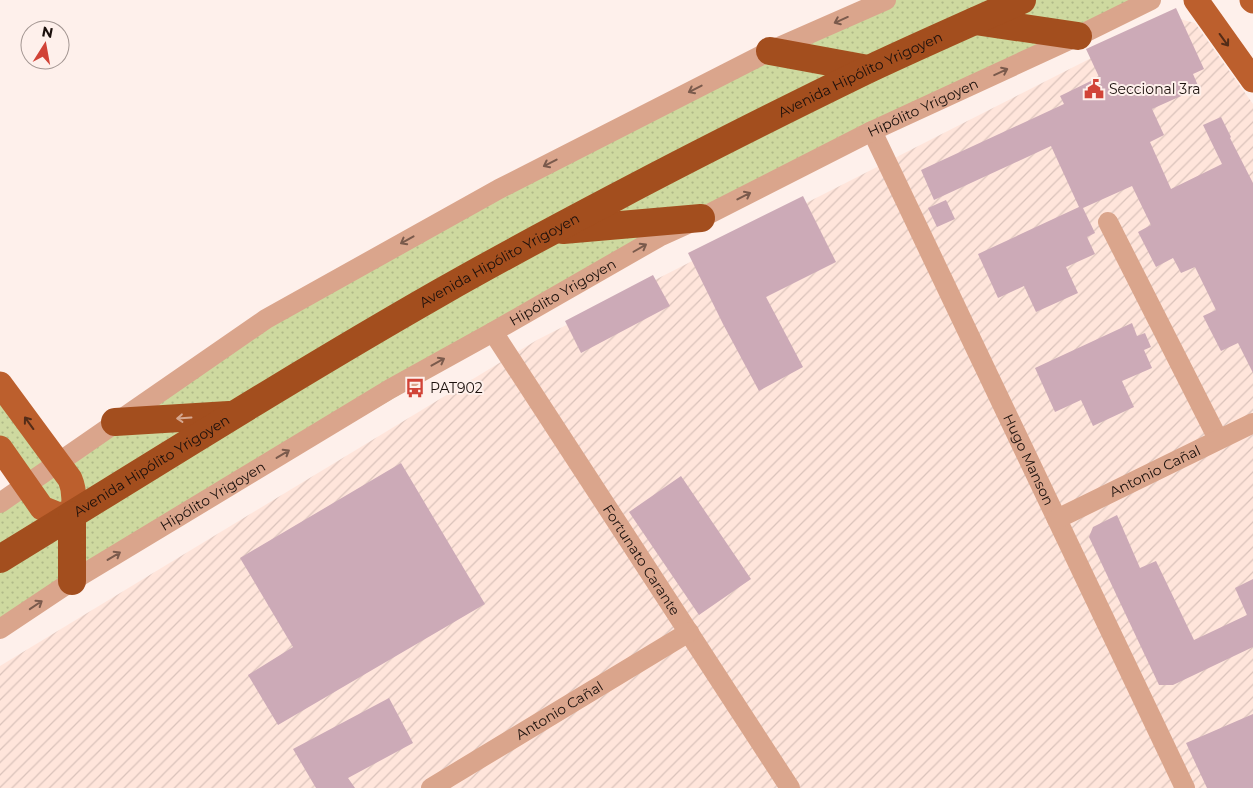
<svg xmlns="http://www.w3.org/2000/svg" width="1253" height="788" viewBox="0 0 1253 788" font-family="Montserrat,sans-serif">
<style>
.industrial{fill:url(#industrial-furrows)}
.grass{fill:url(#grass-dots)}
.building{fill:#ccaab7}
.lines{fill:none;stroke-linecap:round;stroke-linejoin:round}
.minor{stroke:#daa58c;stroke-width:20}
.major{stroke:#bc5f2d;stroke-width:25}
.highway{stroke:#a34e1e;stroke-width:28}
.oneway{stroke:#7a5a4c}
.oneway2{stroke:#532c18}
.oneway3{stroke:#d5a78f}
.labels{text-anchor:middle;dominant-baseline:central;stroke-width:4;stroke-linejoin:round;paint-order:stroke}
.street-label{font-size:14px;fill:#1b100c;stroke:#fef0eb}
.poi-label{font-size:14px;fill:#1b100c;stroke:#fef0eb;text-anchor:start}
</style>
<defs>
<pattern id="industrial-furrows" width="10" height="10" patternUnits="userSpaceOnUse" patternTransform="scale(1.25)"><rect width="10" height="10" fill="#ffe5db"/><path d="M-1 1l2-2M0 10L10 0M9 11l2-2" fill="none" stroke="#dac3bb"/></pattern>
<pattern id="grass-dots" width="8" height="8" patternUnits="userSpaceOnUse" patternTransform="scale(1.25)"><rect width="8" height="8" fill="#ced99f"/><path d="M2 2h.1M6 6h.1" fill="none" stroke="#b0b988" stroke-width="1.8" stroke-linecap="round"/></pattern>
</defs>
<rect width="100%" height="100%" fill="#fef0eb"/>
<path class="industrial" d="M1172,17L1195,23L1253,104V788H0V666L537,340Z"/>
<path class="grass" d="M886,0H1151L701,218L0,629V503L26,485L0,448V384L57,462L266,319Z"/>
<path class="building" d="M1176,8L1204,69L1193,74L1199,88L1152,109L1164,135L1150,142L1171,189L1222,164L1203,125L1221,117L1231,137L1230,138L1253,183V373L1238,343L1221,351L1203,316L1216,310L1195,267L1181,273L1173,258L1156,267L1138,232L1151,225L1132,186L1083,208L1095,233L1087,237L1095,254L1066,267L1078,293L1036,312L1024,286L998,298L978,254L1079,207L1051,146L934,200L921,170L1064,104L1060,96L1099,77L1086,49Z
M803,196L836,262L766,297L803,367L759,391L723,324L688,253Z
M946,200L955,219L937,227L928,208Z
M653,275L670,306L581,353L565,321Z
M1132,323L1137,336L1145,333L1151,347L1144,350L1152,368L1122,381L1134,407L1093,426L1081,400L1055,412L1035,368Z
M401,463L485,604L278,725L248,675L293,647L240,558Z
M681,476L751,579L699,615L629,512Z
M1117,515L1140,568L1156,561L1194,640L1247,615L1235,588L1253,579V647L1173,685H1159L1089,537L1093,527Z
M389,698L413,743L348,778L355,788H316L293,749Z
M1253,714V788H1207L1186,743Z"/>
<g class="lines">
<g class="minor">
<path id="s1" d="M872,131L1185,788"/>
<path d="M1108,222L1218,439"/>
<path id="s2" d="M493,332L790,788"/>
<path d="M0,503L266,319L499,189L770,51L886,0"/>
<path id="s3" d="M1057,519L1253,423"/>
<path id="s4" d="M0,629L72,581L390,389L493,332L659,237L701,218L872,131L1078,36L1151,0"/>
<path id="s5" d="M431,788L689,632"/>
</g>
<path class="major" d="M1196,0L1253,80
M1252,0L1253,1
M0,384L70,479C75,491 75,502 72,515L57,514L42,508L0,448"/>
<g class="highway">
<path d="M975,21L1078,36"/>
<path d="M770,51L868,69"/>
<path d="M563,230L701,218"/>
<path d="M115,422L229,415"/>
<path id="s6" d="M0,559C147,469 292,377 441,292C499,259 557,228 616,197C699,153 783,111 867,70C918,46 970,23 1022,0"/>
<path d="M72,581V515"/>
</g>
</g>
<defs><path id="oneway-shaft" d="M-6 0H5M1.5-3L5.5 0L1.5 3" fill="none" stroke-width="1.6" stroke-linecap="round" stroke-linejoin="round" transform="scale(1.25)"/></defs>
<g class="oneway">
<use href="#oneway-shaft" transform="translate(841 20) rotate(156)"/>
<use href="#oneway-shaft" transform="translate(1001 72) rotate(-25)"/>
<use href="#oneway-shaft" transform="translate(695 89) rotate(153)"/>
<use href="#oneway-shaft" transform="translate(550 163) rotate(153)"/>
<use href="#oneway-shaft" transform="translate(744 196) rotate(-27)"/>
<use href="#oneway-shaft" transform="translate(407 240) rotate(151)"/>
<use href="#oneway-shaft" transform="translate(640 248) rotate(-30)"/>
<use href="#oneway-shaft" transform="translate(438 362) rotate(-29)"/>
<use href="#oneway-shaft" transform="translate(283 454) rotate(-31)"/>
<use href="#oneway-shaft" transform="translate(114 556) rotate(-31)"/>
<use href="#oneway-shaft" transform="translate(36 605) rotate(-34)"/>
</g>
<g class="oneway2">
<use href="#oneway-shaft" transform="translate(1224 40) rotate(54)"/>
<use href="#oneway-shaft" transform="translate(29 423) rotate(-126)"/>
</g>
<use class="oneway3" href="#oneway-shaft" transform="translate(184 418) rotate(176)"/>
<defs>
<symbol id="civic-bare" viewBox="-9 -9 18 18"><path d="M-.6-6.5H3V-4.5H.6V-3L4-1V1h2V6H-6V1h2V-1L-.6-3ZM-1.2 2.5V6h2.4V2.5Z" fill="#d14337" stroke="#fef0eb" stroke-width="2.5" paint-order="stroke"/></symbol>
<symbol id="bus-bare" viewBox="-9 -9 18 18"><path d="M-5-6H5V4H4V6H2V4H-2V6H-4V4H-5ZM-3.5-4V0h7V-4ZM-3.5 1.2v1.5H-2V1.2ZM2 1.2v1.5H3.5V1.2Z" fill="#d14337" stroke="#fef0eb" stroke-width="2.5" paint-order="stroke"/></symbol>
</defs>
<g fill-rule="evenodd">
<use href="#civic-bare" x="1080" y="75" width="28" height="28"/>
<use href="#bus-bare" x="401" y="374" width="28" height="28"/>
</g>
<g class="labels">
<g class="street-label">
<text stroke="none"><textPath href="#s6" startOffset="988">Avenida Hipólito Yrigoyen</textPath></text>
<text stroke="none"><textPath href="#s4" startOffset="1061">Hipólito Yrigoyen</textPath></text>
<text stroke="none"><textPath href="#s6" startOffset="582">Avenida Hipólito Yrigoyen</textPath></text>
<text stroke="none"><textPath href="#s4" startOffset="656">Hipólito Yrigoyen</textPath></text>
<text stroke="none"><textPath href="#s1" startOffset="364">Hugo Manson</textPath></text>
<text stroke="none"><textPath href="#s6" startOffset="178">Avenida Hipólito Yrigoyen</textPath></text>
<text stroke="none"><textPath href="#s3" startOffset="109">Antonio Cañal</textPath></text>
<text stroke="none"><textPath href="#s4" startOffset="251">Hipólito Yrigoyen</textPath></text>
<text stroke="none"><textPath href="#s2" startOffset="272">Fortunato Carante</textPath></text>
<text stroke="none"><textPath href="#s5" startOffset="150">Antonio Cañal</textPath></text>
</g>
<g class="poi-label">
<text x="1109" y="89">Seccional 3ra</text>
<text x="430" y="388">PAT902</text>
</g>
</g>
<g transform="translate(45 45) rotate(11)"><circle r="24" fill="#fef0eb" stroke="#a39692"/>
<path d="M0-4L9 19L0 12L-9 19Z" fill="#d14337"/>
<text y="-8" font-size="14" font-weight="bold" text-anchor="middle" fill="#1b100c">N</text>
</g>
</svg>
